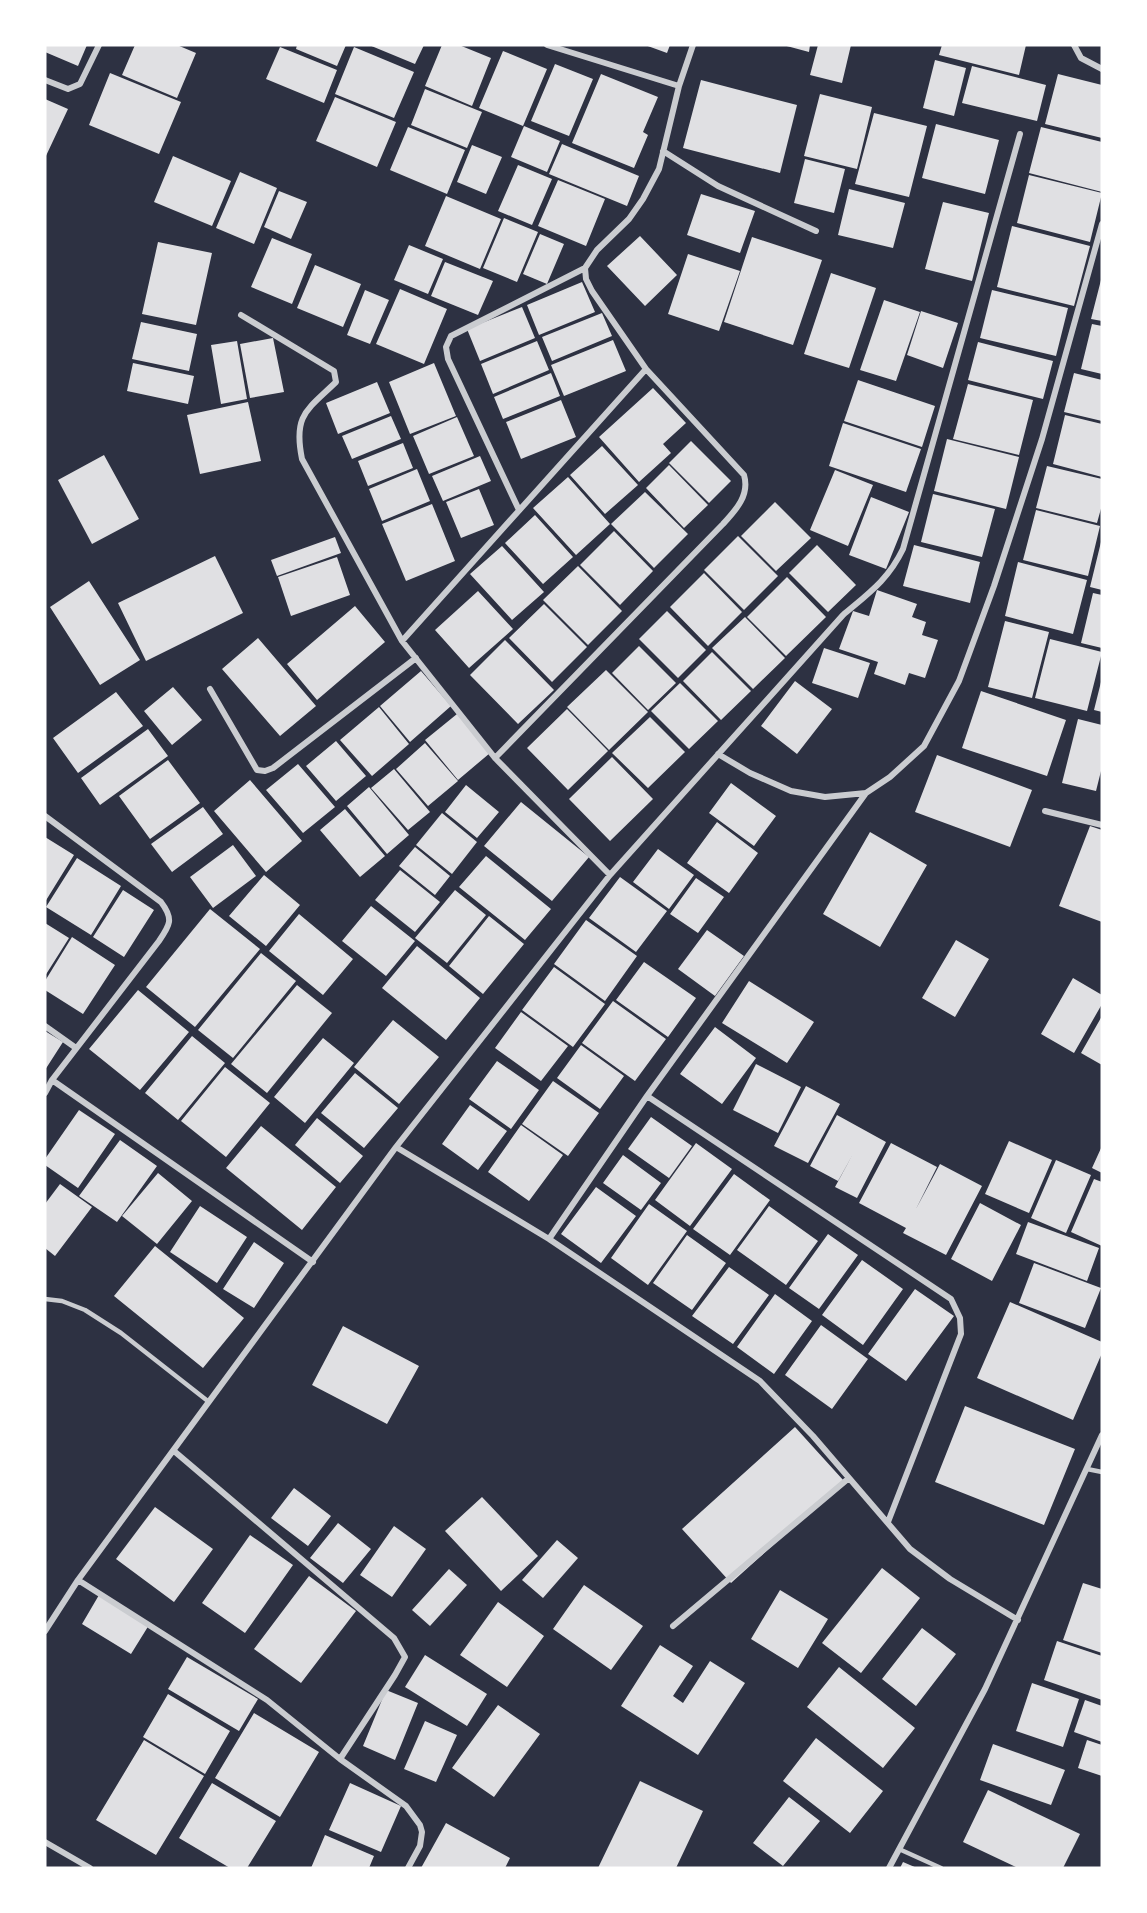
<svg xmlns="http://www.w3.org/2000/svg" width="1147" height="1913" viewBox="0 0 1147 1913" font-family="Cabin,sans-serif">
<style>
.building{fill:#e0e0e3}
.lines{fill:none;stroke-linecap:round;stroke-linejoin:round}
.service{stroke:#caccd0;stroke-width:4.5}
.minor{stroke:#caccd0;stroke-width:6}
</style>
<rect width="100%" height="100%" fill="#2d3142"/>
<path class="building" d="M45,45H87L78,66L45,52Z
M135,45H177L196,53L177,98L122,75Z
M297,45H346L337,66L296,49Z
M369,45H424L415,64Z
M442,45H459L491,58L472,106L425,86Z
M645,45H670L667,53Z
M783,45H810L809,52Z
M818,45H851L842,83L810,75Z
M942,45H1026L1019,75L939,55Z
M280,47L337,70L324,103L266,79Z
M354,47L414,72L394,118L335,94Z
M503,51L547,69L523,126L479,108Z
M935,60L966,68L954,116L923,108Z
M555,64L593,79L569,136L531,121Z
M972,66L1046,85L1037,121L962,103Z
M110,73L181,102L159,154L89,125Z
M601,74L658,97L643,132L648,135L634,168L572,143Z
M1058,74L1102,85V138L1045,124Z
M701,80L797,105L780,173L683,148Z
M425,89L482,112L467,148L411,125Z
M820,94L872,107L857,169L804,156Z
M335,97L396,122L377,167L316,141Z
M45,99L68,109L45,158Z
M874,113L927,126L909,197L855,184Z
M936,124L999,140L985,194L922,178Z
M524,126L560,141L547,172L511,157Z
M408,127L465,150L447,194L390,170Z
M1041,127L1102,142V192L1029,173Z
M562,144L639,176L627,206L549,174Z
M472,145L502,157L486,194L457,182Z
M173,156L231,181L212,226L154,202Z
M805,159L845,169L834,213L794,203Z
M518,165L552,179L532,225L498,211Z
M240,172L277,188L254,244L216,228Z
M1029,175L1102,193L1090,242L1017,223Z
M558,180L605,199L586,246L538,226Z
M849,189L905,203L893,248L838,235Z
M279,191L307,202L291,239L264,227Z
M701,194L755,211L740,253L687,235Z
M446,196L501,219L480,269L425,246Z
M943,202L989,213L972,281L925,269Z
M504,218L538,232L517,282L483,268Z
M1012,226L1090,246L1074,306L997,287Z
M540,234L564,244L547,284L523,274Z
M640,236L677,275L645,306L607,266Z
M752,237L822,260L793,345L724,322Z
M272,238L312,254L292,304L251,287Z
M158,242L212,253L196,325L142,314Z
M409,245L443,259L428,294L394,280Z
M688,254L740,271L719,331L668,314Z
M445,262L493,281L478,315L431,296Z
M315,265L361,284L343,327L297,308Z
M831,273L876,288L849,368L804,354Z
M1101,280H1102V321L1091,319Z
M582,282L595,312L539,335L527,305Z
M400,289L447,309L424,364L376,344Z
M365,290L389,300L370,344L347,335Z
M992,290L1068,308L1056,356L980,338Z
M884,300L920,312L896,381L860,370Z
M522,307L535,338L480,361L467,329Z
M921,311L958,323L943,368L907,355Z
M602,313L612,336L552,361L542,337Z
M141,322L197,334L189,371L132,359Z
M1092,324L1102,326V374L1081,369Z
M273,338L284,392L250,398L240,344Z
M613,340L626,371L564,396L551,365Z
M237,341L247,399L221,404L211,345Z
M537,341L549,370L493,394L481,364Z
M978,342L1053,361L1043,399L968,380Z
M133,363L194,376L188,404L127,391Z
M434,363L456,416L410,434L389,382Z
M551,373L560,396L503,419L494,397Z
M1074,373L1102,380V421L1064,412Z
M858,380L935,406L922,447L844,421Z
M377,382L390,413L338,434L326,403Z
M968,384L1033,400L1019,455L953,439Z
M653,388L686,423L663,444L671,453L639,482L599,437Z
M561,400L576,437L521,459L506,422Z
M248,402L261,461L200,474L187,415Z
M1065,415L1102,424V477L1053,464Z
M391,416L401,439L352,459L342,436Z
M457,417L474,456L429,474L413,436Z
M843,423L921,449L906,492L829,466Z
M947,439L1019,457L1006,509L934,491Z
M691,441L731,481L709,503L669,463Z
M403,443L413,468L368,486L358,461Z
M602,446L638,485L605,514L570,475Z
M104,455L139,519L92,544L58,480Z
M480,456L491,481L443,501L432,476Z
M669,465L708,505L684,528L646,488Z
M1047,466L1102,479V505L1097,523L1036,508Z
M417,469L430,501L382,521L369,489Z
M835,470L873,485L848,546L810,530Z
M568,477L610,524L576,555L533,508Z
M479,489L494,525L461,538L446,502Z
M645,492L688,534L654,568L611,524Z
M933,494L995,509L982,557L921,542Z
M871,497L909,512L886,569L849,555Z
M775,502L811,538L776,571L741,536Z
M432,504L455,561L406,581L382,524Z
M1036,510L1100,526L1088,576L1023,560Z
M535,515L573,557L543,584L505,543Z
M614,531L653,571L620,605L580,565Z
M738,536L778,576L744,610L704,570Z
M335,537L341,553L277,576L271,560Z
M1101,542H1102V590L1090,587Z
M817,545L856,585L828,612L789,573Z
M914,545L980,562L970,603L903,586Z
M502,546L544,592L512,620L470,574Z
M215,556L243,613L146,661L118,603Z
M337,557L350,595L291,616L278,577Z
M1018,562L1087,580L1073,634L1005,616Z
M578,566L622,611L588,645L543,600Z
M704,573L742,612L708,646L670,607Z
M787,577L826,617L786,656L747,617Z
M89,581L140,660L100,685L50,607Z
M877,590L917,604L912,617L926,622L922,635L938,640L925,678L909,673L905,685L874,674L878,662L839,649L853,611L869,616Z
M478,591L513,629L469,668L435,630Z
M1093,593L1102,595V648L1081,643Z
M544,604L587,647L552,682L509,638Z
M355,606L385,642L317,700L287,664Z
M667,611L706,650L678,678L639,639Z
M745,617L785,658L753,689L712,648Z
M1005,621L1049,632L1032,698L988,687Z
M258,638L316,706L280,736L222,669Z
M1050,639L1102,652L1087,711L1035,698Z
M505,640L554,690L518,724L470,675Z
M639,646L676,683L648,710L612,673Z
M824,648L870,663L858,698L812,683Z
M712,652L751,691L721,720L683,681Z
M606,670L648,712L609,750L567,707Z
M421,671L451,706L410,742L380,706Z
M795,681L832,709L797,754L761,726Z
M1101,682H1102V712L1094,710Z
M680,683L718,721L689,749L651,711Z
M173,687L202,720L172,745L144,711Z
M981,691L1066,720L1047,776L962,748Z
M116,692L143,726L78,773L53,738Z
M379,707L409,744L372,776L340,740Z
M567,709L608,751L568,790L527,748Z
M457,714L490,753L458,780L425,740Z
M650,717L685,752L648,788L612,753Z
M1078,719L1102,725V767L1096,791L1062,783Z
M148,729L168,756L100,805L81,778Z
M336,741L366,776L336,801L306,766Z
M425,743L458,781L428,806L396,769Z
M937,755L1032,790L1010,847L915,812Z
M612,757L653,799L610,841L569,799Z
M168,760L200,803L150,839L119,796Z
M298,764L335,807L303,833L266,790Z
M394,769L430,812L408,830L371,788Z
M250,780L302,841L266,872L214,811Z
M731,783L776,816L754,846L709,813Z
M466,785L499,812L477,838L445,812Z
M369,787L409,835L387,854L347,806Z
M521,802L589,857L552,901L484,846Z
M203,807L223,834L172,872L151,844Z
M345,809L385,856L360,877L320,830Z
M442,813L477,842L452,874L416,845Z
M717,822L758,853L729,893L687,863Z
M1090,826L1102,830V922L1059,906Z
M870,832L927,865L880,947L823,914Z
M45,837L74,855L45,902Z
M233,845L256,876L213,908L190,877Z
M415,847L450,876L435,895L399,866Z
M658,849L694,875L669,909L633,882Z
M486,856L551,909L525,940L459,887Z
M77,858L121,886L91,935L46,907Z
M400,870L440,902L415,932L375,900Z
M264,875L300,905L266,946L229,916Z
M620,877L667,911L636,952L589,918Z
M696,878L724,897L698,933L670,914Z
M123,890L154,910L124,957L93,937Z
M455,890L486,915L447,963L415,938Z
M371,906L415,941L386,976L342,941Z
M210,909L260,949L195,1027L146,987Z
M299,914L353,959L323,995L269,951Z
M489,916L524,944L483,994L449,966Z
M586,920L637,956L605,1001L554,964Z
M45,923L69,938L45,976Z
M707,930L744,956L715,996L678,969Z
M72,937L115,965L83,1014L45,990V981Z
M956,940L989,959L955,1017L922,998Z
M417,946L480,998L446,1040L382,988Z
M261,953L296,981L233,1058L198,1030Z
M644,962L696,998L668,1037L616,1000Z
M554,967L605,1004L573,1047L522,1010Z
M1073,978L1102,995V1004L1074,1053L1041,1034Z
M749,981L814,1022L787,1063L722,1023Z
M297,985L332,1013L267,1093L231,1064Z
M138,990L189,1032L140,1090L89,1049Z
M613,1001L666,1039L635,1081L582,1043Z
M521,1012L568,1046L541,1081L495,1048Z
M1102,1016V1065L1081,1053Z
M393,1020L439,1057L399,1104L354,1067Z
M715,1027L756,1058L722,1104L680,1074Z
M45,1031L63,1042L45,1070Z
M192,1036L225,1063L178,1120L145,1093Z
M323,1038L354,1063L305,1123L274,1097Z
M581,1045L624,1076L600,1109L557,1078Z
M497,1061L539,1090L511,1129L469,1099Z
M756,1064L801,1087L778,1133L733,1110Z
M225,1067L270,1103L226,1157L181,1121Z
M355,1073L398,1108L364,1148L321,1113Z
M553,1081L599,1113L568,1156L522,1124Z
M806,1086L840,1104L808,1163L774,1146Z
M470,1105L507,1131L478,1170L442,1144Z
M79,1110L115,1134L78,1188L45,1165V1159Z
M837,1115L886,1142L857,1198L835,1187L853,1154L838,1181L810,1166Z
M651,1117L692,1146L669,1178L628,1149Z
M317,1118L363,1156L340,1183L295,1145Z
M521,1125L563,1155L529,1201L488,1172Z
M261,1126L336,1187L302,1230L226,1168Z
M120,1140L157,1166L117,1222L79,1196Z
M1009,1141L1052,1160L1029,1213L985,1194Z
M696,1143L732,1169L690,1226L655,1200Z
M891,1143L937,1167L916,1209L940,1164L982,1186L946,1255L903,1233L906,1228L859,1203Z
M1102,1146V1173L1092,1168Z
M623,1155L661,1183L641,1210L603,1183Z
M1056,1160L1091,1175L1066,1233L1031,1218Z
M158,1173L192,1201L157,1244L122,1216Z
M734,1174L770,1200L730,1255L693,1229Z
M1094,1179L1102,1182V1246L1071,1232Z
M60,1184L92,1207L55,1256L45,1248V1204Z
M596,1187L636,1216L601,1263L561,1234Z
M980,1203L1021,1225L992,1281L951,1259Z
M649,1204L687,1231L648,1285L611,1258Z
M200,1206L247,1237L217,1283L170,1252Z
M769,1206L818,1241L786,1285L737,1250Z
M1028,1222L1099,1248L1087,1281L1016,1254Z
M828,1234L858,1255L819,1309L789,1288Z
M687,1235L726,1263L692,1310L653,1283Z
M254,1242L284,1263L254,1308L223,1289Z
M155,1246L244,1318L203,1368L114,1296Z
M862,1260L903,1289L863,1345L822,1315Z
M1034,1263L1101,1288L1085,1328L1019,1303Z
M729,1267L769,1295L733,1344L692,1316Z
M915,1289L954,1316L906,1381L868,1354Z
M775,1294L812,1321L774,1374L737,1347Z
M1010,1302L1102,1342V1353L1073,1420L977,1378Z
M821,1325L868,1359L832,1409L785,1375Z
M343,1326L419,1366L387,1424L312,1385Z
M965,1406L1075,1449L1044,1525L935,1482Z
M795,1427L844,1481L731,1583L682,1529Z
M294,1488L331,1516L308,1546L271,1518Z
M482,1497L538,1556L501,1591L445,1531Z
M155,1507L213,1549L174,1602L116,1559Z
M338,1523L371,1549L343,1583L310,1558Z
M394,1526L426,1549L392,1597L360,1575Z
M250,1535L293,1565L245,1633L202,1603Z
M557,1540L578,1558L543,1598L522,1580Z
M882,1568L920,1598L861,1673L822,1643Z
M449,1569L467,1585L430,1626L412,1610Z
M309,1576L356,1611L301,1683L254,1649Z
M1083,1583L1102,1589V1653L1063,1640Z
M584,1585L643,1626L611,1670L553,1629Z
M780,1590L828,1619L798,1668L751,1639Z
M99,1595L149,1625L131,1654L82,1624Z
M498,1602L544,1636L507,1687L460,1655Z
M922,1628L956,1654L916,1706L882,1679Z
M1057,1641L1102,1656V1700L1044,1680Z
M660,1645L693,1666L673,1696L683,1703L710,1661L745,1683L698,1755L621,1706Z
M425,1655L487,1694L467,1726L405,1687Z
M187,1657L258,1699L239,1731L168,1689Z
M839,1667L915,1728L883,1768L807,1707Z
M1032,1683L1079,1699L1063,1747L1016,1731Z
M386,1690L418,1703L395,1760L363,1746Z
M168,1694L230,1731L205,1774L143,1737Z
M1085,1700L1102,1706V1742L1074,1732Z
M498,1705L540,1734L494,1797L452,1768Z
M254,1713L319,1752L280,1817L215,1778Z
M425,1721L457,1735L436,1782L404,1769Z
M816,1738L883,1791L850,1833L783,1781Z
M144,1740L204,1776L156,1855L96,1820Z
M1087,1740L1102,1745V1776L1078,1768Z
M993,1744L1065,1770L1051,1805L980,1780Z
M640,1781L703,1811L676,1868H598Z
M212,1783L276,1821L247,1868H230L179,1838Z
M350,1783L401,1806L381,1852L329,1830Z
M988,1790L1080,1834L1063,1868H1018L963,1842Z
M789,1797L820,1821L783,1866L753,1843Z
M446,1823L510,1858L505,1868H421Z
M325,1835L374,1856L369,1868H311Z
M903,1862L917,1868H900Z"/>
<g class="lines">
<path class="service" d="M45,1299L62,1301L85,1310L121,1333L209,1402
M1087,1469L1102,1472
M899,1849L941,1868"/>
<path class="minor" d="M547,45L679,86
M1074,45L1081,58L1102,69
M45,80L68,89L80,84L99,45
M663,151L718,186L816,231
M241,315L334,371L336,382C307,410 293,415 302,459L402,641L495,758L610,875
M519,510L448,359L446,347L451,336L585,268
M402,641L646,369L592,291L586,279L585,268L597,250L629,219L643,199L659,169L679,86L693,45
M210,689L257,770L265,771L273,768L416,658
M718,754L750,773L791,791L825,797L866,793L890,777L924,746L959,681L994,586L1042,439L1102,224
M495,758L723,524C736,510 750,495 744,475L646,369
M1045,811L1102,825
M45,816L161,902C174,919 170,925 159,941L52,1080L45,1093
M45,1026L76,1048
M52,1080L313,1262
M647,1096L951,1299L960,1318L961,1334L888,1522
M396,1147L549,1239L760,1381L813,1436L910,1549L950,1579L1018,1620
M549,1239L647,1096L866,793
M174,1451L394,1638L405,1657L395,1675L340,1759
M78,1580L267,1700L340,1759L406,1806L420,1825L422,1832L420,1846L408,1868
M673,1626L849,1478
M45,1631L78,1580L396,1147L610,875L843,615C869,593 888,580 903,549L1020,134
M45,1842L90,1868
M889,1868L985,1689L1102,1435"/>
</g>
<rect width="1147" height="1913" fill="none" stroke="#ffffff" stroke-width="93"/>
</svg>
